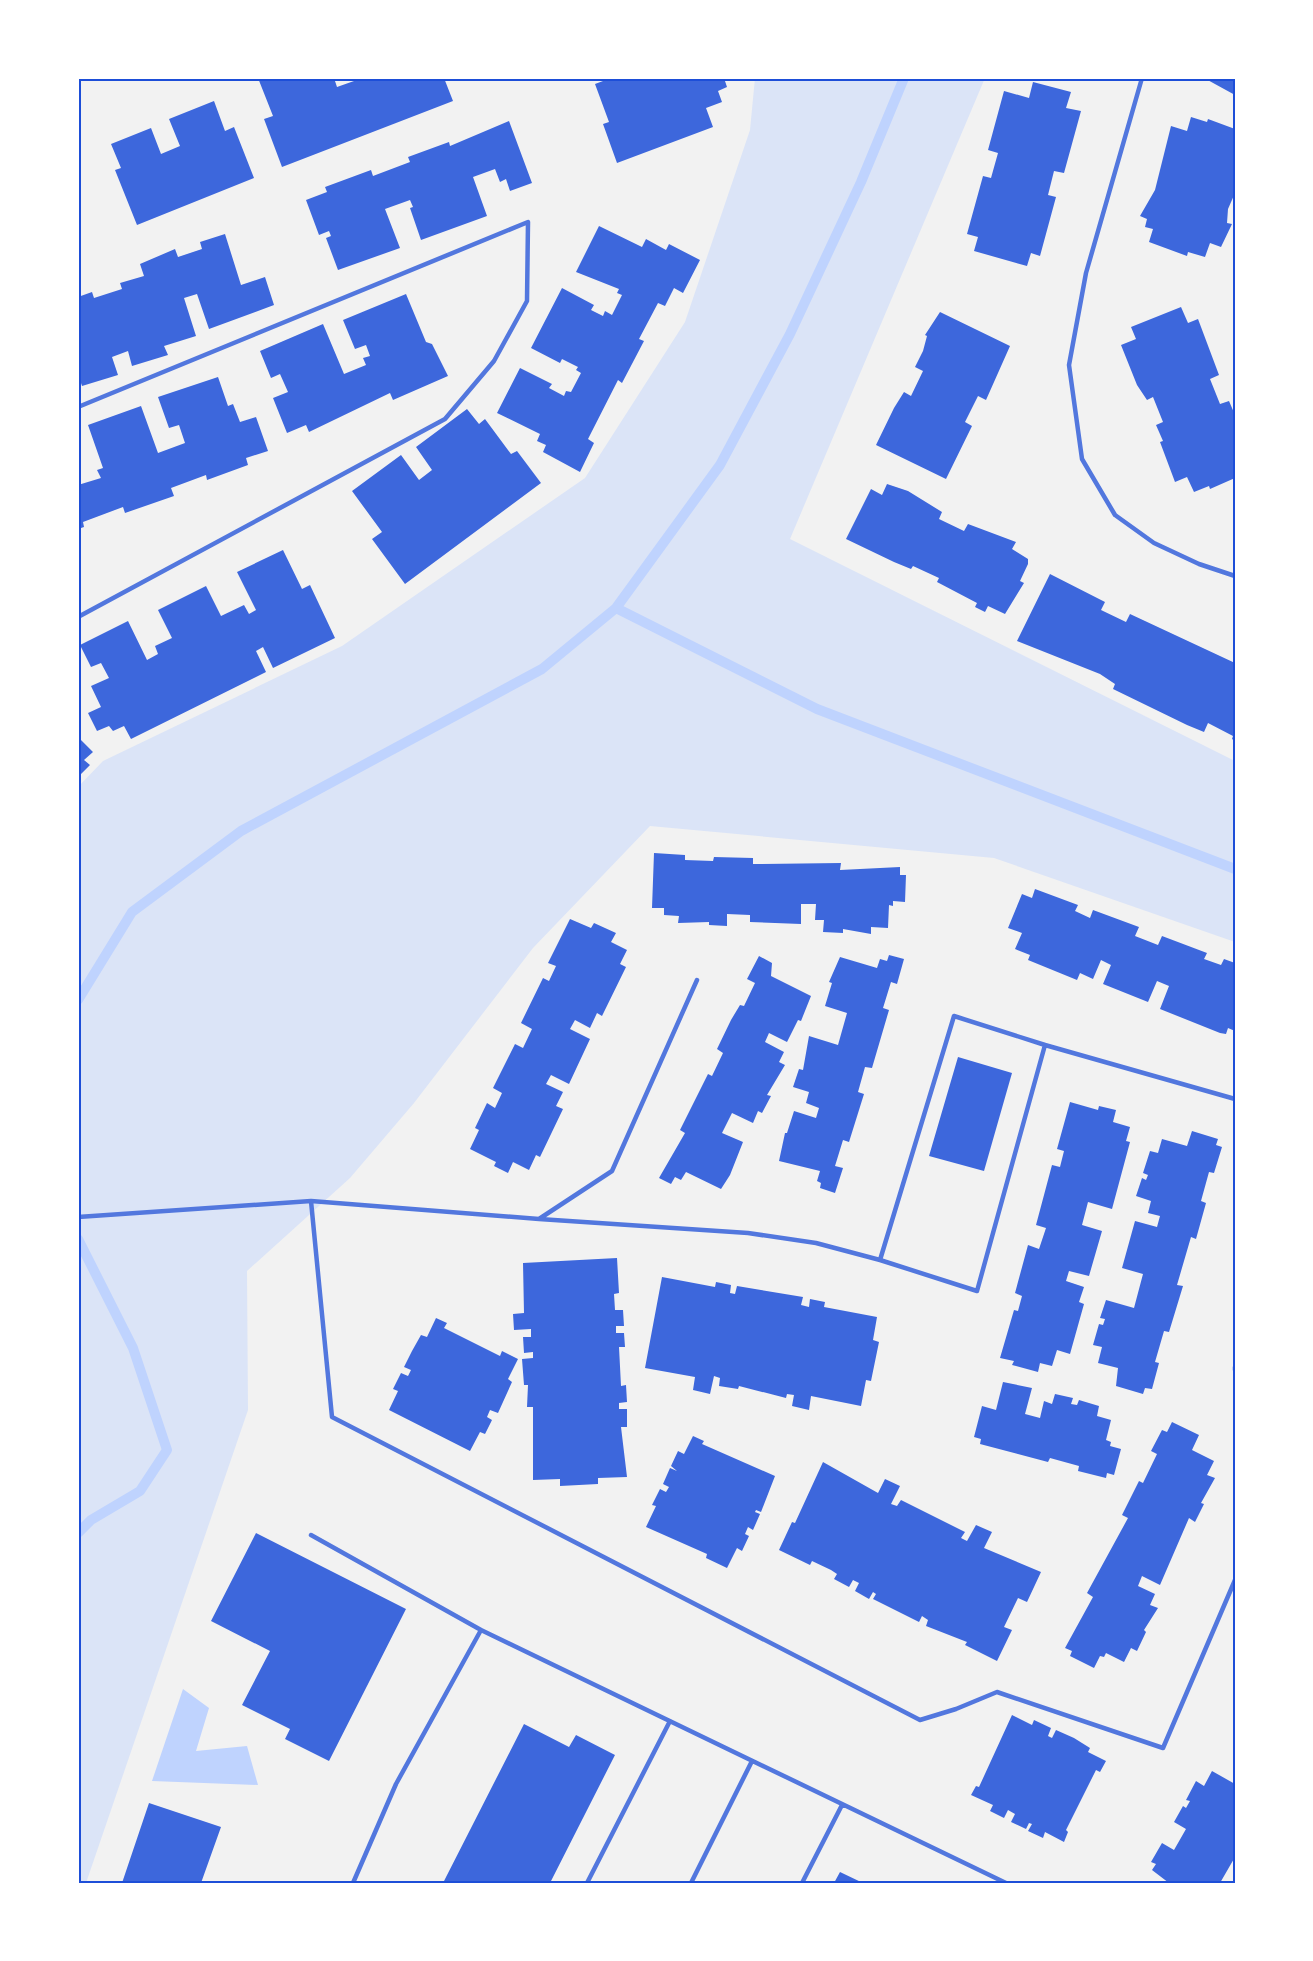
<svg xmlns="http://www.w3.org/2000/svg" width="1313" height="1961" viewBox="0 0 1313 1961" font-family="Lato,sans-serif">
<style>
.green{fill:#dbe4f7}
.water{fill:#bfd3fe}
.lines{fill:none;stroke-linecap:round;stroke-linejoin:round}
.stream{stroke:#bfd3fe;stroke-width:10}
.building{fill:#3d67dc}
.service{stroke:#5277de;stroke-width:4.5}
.neatline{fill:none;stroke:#1d4ed8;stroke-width:2}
</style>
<rect width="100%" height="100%" fill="#f2f2f2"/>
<path class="green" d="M755,78H985L790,539L1235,761V942L994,858L650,826L533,948L414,1103L350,1178L247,1271L248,1410L86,1883H78V787L103,761L342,646L585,478L685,322L750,130Z"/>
<path class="water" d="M183,1689L209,1708L196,1751L247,1746L258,1785L152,1781Z"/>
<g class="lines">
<path class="stream" d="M616,608L817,709L1235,869
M78,1000L132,912L241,831L542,669L616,608L720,465L790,334L861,182L904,78
M78,1239L133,1348L167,1450L140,1491L91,1520L78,1533"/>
</g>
<path class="building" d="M258,78H334L337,87L354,81L352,78H444L453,101L282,167L264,119L273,116Z
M611,78H724L727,87L718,91L722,102L706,108L713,127L617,163L603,124L609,122L595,84Z
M1204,78H1235V95Z
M1033,82L1071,92L1066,108L1081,111L1064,173L1054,171L1048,195L1056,197L1040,256L1031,253L1027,266L974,251L978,237L967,234L983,176L991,178L998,153L988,150L1004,91L1029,98Z
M214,101L225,131L234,127L254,178L137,225L115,170L121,168L111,144L151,128L161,154L180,146L169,119Z
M1191,117L1207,122L1208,119L1235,129V193L1228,209L1227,223L1232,224L1221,247L1210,243L1205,257L1188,252L1187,256L1149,242L1153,229L1145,227L1147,219L1140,216L1155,190L1171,126L1187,131Z
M509,121L532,183L510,191L506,179L500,182L495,169L473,177L487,216L421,240L410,208L413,207L410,200L385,209L400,248L338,270L326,238L331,236L329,231L319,235L306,200L327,192L325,187L371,170L373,176L410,162L408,157L449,142L450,146Z
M599,226L642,247L646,239L666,250L669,244L700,260L683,293L674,288L665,306L658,303L639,339L644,341L622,383L618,380L588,439L594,443L580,472L543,452L546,445L537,441L540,434L497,413L520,368L552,384L549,388L564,396L566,391L571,392L581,373L576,370L578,367L562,359L560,363L531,348L562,288L594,305L591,310L603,316L605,311L612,315L622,295L617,293L619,289L576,272Z
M225,234L241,285L265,277L274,305L209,329L197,294L184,298L196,336L164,346L168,355L132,366L128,351L112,357L118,375L82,386L78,374V297L92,292L94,298L122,289L120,283L144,276L140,264L175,249L178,257L202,249L200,242Z
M406,294L426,342L432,344L448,376L393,400L390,393L309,432L306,425L287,433L273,398L288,392L280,374L271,378L260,351L323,324L344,374L366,365L363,358L370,356L366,345L355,349L343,320Z
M1181,307L1188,323L1198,319L1219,375L1210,379L1220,404L1229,401L1235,415V478L1210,489L1209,486L1194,492L1187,477L1175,482L1160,442L1163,441L1156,425L1163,422L1153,397L1147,400L1137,385L1121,345L1136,339L1131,327Z
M940,312L1010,346L986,400L978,396L965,422L972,426L946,479L876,445L894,408L904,392L911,396L923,371L915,367L923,351L927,336L925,335Z
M218,377L228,406L233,404L240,422L256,417L268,451L246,458L248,465L207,480L206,475L171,488L174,496L125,513L123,507L83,522L84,527L78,529V485L101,478L97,470L103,468L88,425L141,406L158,453L185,443L179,425L169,428L158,397Z
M467,409L479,424L485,419L511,454L517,451L541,483L405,584L372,539L382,532L352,491L401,455L419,480L432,470L416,447Z
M887,484L908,491L942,512L939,519L964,531L968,524L1016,542L1012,549L1028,559V564L1020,581L1024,583L1005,614L988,606L985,612L975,607L977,603L937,582L939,578L913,566L911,569L894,562L846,539L871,489L882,495Z
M283,550L302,589L310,585L335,638L273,668L263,647L256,651L266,672L131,739L124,726L113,731L109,726L97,731L88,713L101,707L91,686L109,678L101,663L91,667L80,645L128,621L147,660L158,654L155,646L172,638L158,610L206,586L221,616L244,605L249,614L256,610L237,572Z
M1050,574L1105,602L1101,610L1126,622L1130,614L1235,663V741L1232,739L1233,736L1208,723L1204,732L1187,725L1113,689L1115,684L1100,674L1017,641Z
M78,737L93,752L84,760L90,765L78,777Z
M654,853L685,855V860L713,861L714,857L753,858V864L841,863L840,870L900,867V875H906L905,902L893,901V906L889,905L888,928L871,927V934L843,929V933L823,932L824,920H815L816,904H801V924L750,922V915L727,914V926L709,925V922L678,923L679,916L664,915V908H652Z
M1035,889L1078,905L1075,911L1090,918L1093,910L1139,927L1135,936L1158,945L1162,936L1207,953L1204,959L1221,965L1224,959L1235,963V1031L1228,1028L1226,1034L1220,1033L1160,1009L1169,986L1157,981L1148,1002L1103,984L1111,965L1101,960L1093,979L1080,973L1077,980L1028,960L1030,955L1015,949L1022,933L1008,928L1022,894L1032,898Z
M570,919L591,928L594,923L616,933L611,942L627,950L620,964L626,967L602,1016L597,1013L590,1028L575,1020L570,1029L590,1039L569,1084L551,1075L546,1084L563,1092L556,1106L563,1109L540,1157L536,1155L529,1170L513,1162L508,1173L494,1166L496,1162L470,1149L479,1130L475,1128L487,1103L495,1108L502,1093L493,1088L515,1044L523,1048L532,1029L521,1023L543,978L549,981L556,966L548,963Z
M889,955L904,959L897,984L891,982L883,1008L889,1010L872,1068L865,1067L858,1092L864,1094L849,1142L843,1140L835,1166L843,1168L835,1193L820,1188L821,1183L817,1181L820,1171L779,1161L785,1133H787L794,1111L816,1118L819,1108L806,1103L809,1092L793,1087L799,1069L803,1070L809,1036L838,1045L847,1013L825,1006L832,983L829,982L840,957L877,968L880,959L887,961Z
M759,956L772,963L771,976L811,996L801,1021L798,1020L787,1042L769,1033L765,1042L784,1052L779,1062L785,1065L767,1095L771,1096L762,1113L758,1111L753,1123L732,1113L722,1133L743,1142L730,1175L721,1189L686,1172L681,1180L675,1177L671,1184L659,1178L685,1133L680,1130L708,1074L712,1076L723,1053L717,1049L731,1020L740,1005L744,1006L755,983L747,979Z
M958,1057L1012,1073L984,1171L929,1156Z
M1070,1102L1098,1110L1099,1106L1116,1110L1113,1122L1130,1127L1126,1141L1130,1142L1112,1209L1088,1202L1082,1225L1102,1231L1089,1276L1069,1271L1066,1281L1084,1287L1079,1302L1084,1304L1070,1354L1057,1350L1052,1366L1040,1363L1038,1372L1012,1365L1014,1361L1000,1358L1014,1310L1018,1311L1022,1296L1015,1293L1028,1245L1039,1249L1046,1228L1036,1225L1052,1165L1060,1167L1064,1151L1057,1149Z
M1192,1131L1218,1139L1216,1145L1222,1147L1214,1173L1209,1172L1201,1201L1206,1203L1196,1239L1191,1237L1177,1285L1183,1286L1169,1332L1164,1331L1155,1362L1159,1363L1152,1389L1145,1388L1143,1394L1116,1386L1118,1368L1098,1363L1102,1347L1093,1345L1099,1324L1103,1325L1105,1319L1100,1318L1106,1300L1134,1308L1143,1274L1122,1268L1135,1221L1157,1227L1160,1216L1148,1213L1151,1201L1136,1196L1142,1178L1146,1180L1148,1175L1143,1173L1150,1151L1158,1153L1162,1139L1187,1146Z
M617,1258L619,1293L614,1294L615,1310H623L624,1326H616V1333H624L625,1347H619L621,1386L626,1385L627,1402L619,1403V1409H627V1427H621L627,1477L598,1478V1484L560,1486V1479L533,1480V1407H527L528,1385H524L522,1359L533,1358V1352L524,1353L523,1337H531V1329L514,1330L513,1314L524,1313L523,1263Z
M662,1277L715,1287L716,1282L731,1285L730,1293L735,1294L737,1286L803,1297L801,1305L809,1307L810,1299L825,1302L824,1307L877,1317L873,1340L879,1342L871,1381L866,1380L861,1406L811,1396L809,1410L792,1406L794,1395L787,1394L786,1398L739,1386L738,1389L719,1386L720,1378L714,1376L710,1394L693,1390L695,1377L645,1368Z
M436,1318L447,1323L444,1328L500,1356L502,1351L518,1359L508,1379L512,1382L498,1413L490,1410L487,1417L492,1420L485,1434L480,1432L470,1451L389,1410L398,1391L393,1389L401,1373L408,1376L411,1370L404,1367L412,1351L421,1335L427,1337Z
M1003,1382L1032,1388L1025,1414L1040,1418L1044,1401L1052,1404L1055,1394L1073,1398L1071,1404L1077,1405L1079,1400L1099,1406L1097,1416L1111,1420L1106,1440L1111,1442L1110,1446L1121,1449L1114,1475L1107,1473L1106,1478L1078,1471L1079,1466L1050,1458L1048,1462L980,1444L981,1439L974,1437L982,1406L996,1410Z
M1172,1422L1199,1435L1192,1450L1214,1461L1207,1475L1215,1478L1201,1503L1204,1504L1195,1522L1189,1518L1160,1585L1142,1576L1138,1586L1155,1594L1150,1605L1158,1608L1144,1630L1146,1632L1137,1651L1131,1648L1124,1662L1106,1653L1104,1657L1100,1656L1094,1668L1070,1656L1072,1651L1065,1648L1093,1597L1087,1593L1128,1518L1122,1515L1139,1481L1143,1483L1157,1454L1151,1451L1162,1430L1167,1432Z
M693,1436L704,1441L702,1444L775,1476L761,1512L756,1510L755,1512L760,1514L753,1530L748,1527L745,1534L749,1536L742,1551L737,1548L727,1568L706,1558L707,1554L646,1527L656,1506L652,1505L660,1489L666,1492L669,1487L663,1484L670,1468L677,1471L671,1466L678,1451L684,1454Z
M823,1462L878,1493L885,1479L900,1486L891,1504L897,1506L901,1500L965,1532L961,1538L967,1541L976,1525L992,1532L984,1548L1041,1572L1027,1602L1018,1598L1004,1627L1012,1630L997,1661L965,1645L967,1642L926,1626L928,1620L922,1616L919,1622L873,1599L876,1594L873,1592L869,1599L855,1591L859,1583L853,1580L849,1587L834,1579L837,1574L831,1570L812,1561L810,1565L779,1550L792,1522L795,1523Z
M256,1533L406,1609L329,1761L285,1739L290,1729L242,1705L270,1651L211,1621Z
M1012,1715L1032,1725L1034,1720L1051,1728L1048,1736L1052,1738L1056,1730L1074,1738L1090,1748L1088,1752L1106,1761L1100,1772L1096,1770L1066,1830L1068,1832L1064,1842L1045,1832L1043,1838L1028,1831L1032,1824L1029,1823L1026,1829L1011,1822L1015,1814L1008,1810L1004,1818L990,1811L993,1805L971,1795L976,1786L979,1787Z
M524,1724L569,1747L576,1735L615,1755L550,1883H443Z
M1212,1771L1235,1784V1857L1220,1883H1169L1152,1870L1156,1864L1151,1862L1162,1843L1174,1850L1186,1829L1174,1822L1183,1806L1186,1808L1190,1801L1186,1800L1196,1781L1204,1786Z
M149,1803L221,1827L201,1883H122Z
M840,1872L863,1883H834Z"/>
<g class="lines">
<path class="service" d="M1142,78L1086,273L1069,365L1082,459L1115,515L1154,543L1199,564L1235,576
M78,407L528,222L527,301L494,361L445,419L78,617
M311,1201L539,1219L612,1171L697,980
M78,1217L311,1201L332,1417L920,1720L956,1709L997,1692L1163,1748L1235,1580
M539,1219L748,1233L816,1243L880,1260L977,1291L1045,1045L1235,1099
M880,1260L954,1016L1045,1045
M1235,1367V1370
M311,1535L481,1630L396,1784L353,1883
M481,1630L1006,1883
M587,1883L670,1721
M691,1883L752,1761
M802,1883L842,1805"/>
</g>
<rect width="1313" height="1961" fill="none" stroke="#ffffff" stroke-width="159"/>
<rect x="80" y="80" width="1154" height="1802" class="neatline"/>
</svg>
